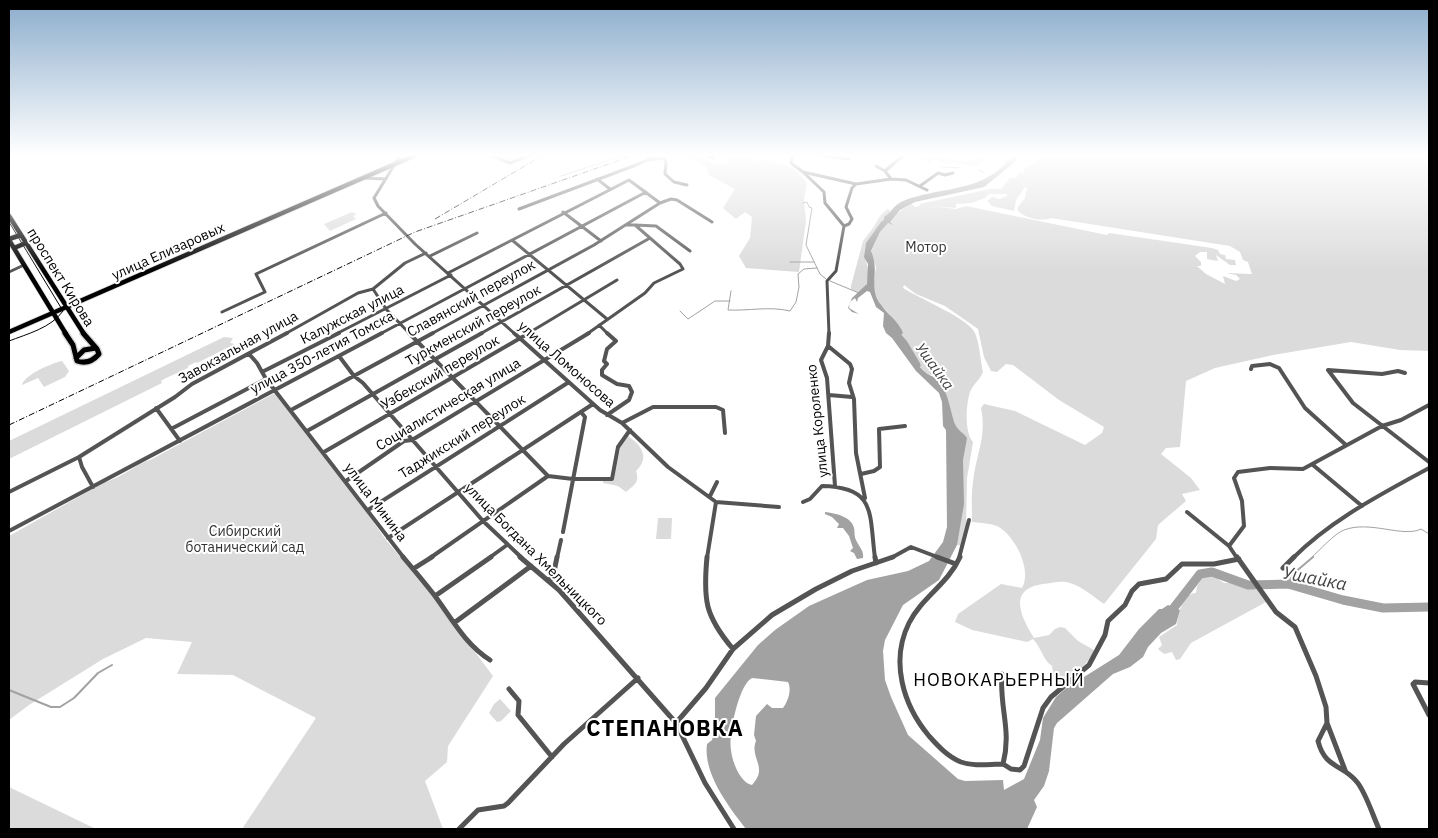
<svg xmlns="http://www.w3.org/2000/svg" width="1438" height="838" viewBox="0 0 1438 838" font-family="'IBM Plex Sans',sans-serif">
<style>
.green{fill:#dbdbdb;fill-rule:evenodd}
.water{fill:#a2a2a2;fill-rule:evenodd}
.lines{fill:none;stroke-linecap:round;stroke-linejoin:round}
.stream-far1{stroke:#a2a2a2;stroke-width:1}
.stream{stroke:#a2a2a2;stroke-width:2}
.river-far1{stroke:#a2a2a2;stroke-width:7}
.river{stroke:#a2a2a2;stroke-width:9}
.major-far1-casing{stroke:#dbdbdb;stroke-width:6}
.major-casing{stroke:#dbdbdb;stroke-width:8}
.minor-far2{stroke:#545454;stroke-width:3}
.minor-far1{stroke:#545454;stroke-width:4}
.minor{stroke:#545454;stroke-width:5}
.major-far1{stroke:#000;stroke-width:4.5}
.major{stroke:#000;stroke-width:5}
.tram{stroke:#000;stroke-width:1}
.rail{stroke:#000;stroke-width:1;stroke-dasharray:6 2 1 2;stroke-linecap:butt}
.labels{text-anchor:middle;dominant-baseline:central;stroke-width:4;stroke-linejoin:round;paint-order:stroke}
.park-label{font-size:14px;fill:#323232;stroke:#fff}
.street-label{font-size:14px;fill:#000;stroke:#fff}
.water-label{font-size:15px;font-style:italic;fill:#434343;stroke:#fff}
.near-water-label{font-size:18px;font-style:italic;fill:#434343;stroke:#fff}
.near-neighbourhood-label{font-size:18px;letter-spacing:1px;fill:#000;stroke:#fff}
.near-district-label{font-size:22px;font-weight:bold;letter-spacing:1px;fill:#000;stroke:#fff}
</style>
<rect width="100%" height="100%" fill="#fff"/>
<path class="green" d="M681,154C687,154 693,153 698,155C710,159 717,170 729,161L724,154H740L758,162L761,159L794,168L807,183L804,199L806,221L799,272L746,268L739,256L750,238L752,217L745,212L736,219L723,208L735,189L709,175L706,166Z
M921,154H934L937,157C952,160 970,165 984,157L987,162L975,166L956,163L945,164L937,160L931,161L929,165L924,159L930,157Z
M1043,154H1429V351L1400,350L1351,342L1273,355L1215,368L1186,381L1180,447L1166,448L1161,454L1191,478L1200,490L1182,494L1186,501L1158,525L1156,539L1104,604C1094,597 1081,586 1070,583C1062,580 1051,583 1043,584C1007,589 1021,617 1034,638L1049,635L1055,629L1060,627L1065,628L1078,641L1094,650C1088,668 1067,677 1055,687L1052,666C1043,660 1041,647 1033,639L1027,642L972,630L955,622L958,614L1001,584L1022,588C1032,570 1016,538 999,527C992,523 980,523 972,522C972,509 971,495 973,482C976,453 987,438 981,408L984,404L1015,411L1085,445L1102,433L1104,427L1059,400L1013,365L1006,364L997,372L991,371L984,357L978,329L945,306L916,294L904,285L903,288L908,291C922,299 970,320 975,333C980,345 980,360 983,372C980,380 973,384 970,392C966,404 964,432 973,442L967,478L966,525L961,546L955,544L957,430L940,383L933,375H928L910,357L901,341V328L886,310L881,306L873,289L876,267L871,252L880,232L888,223L894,224L889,222C895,214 903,209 911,204L916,207L921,205L919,204L990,189H1001L1010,178H1016L1020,173H1024V169L1041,158ZM1025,187L1027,188L1025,198L1018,207V211C1025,218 1042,222 1051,218L1230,246L1240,252L1243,260L1248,262L1252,274L1226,273L1236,275L1240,279L1236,281L1223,276L1225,284L1206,274L1197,266H1201V262L1195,256L1200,252H1207V259L1218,261L1216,255L1230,265H1236L1235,260L1226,259L1225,255L1220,254L1218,250L1212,248L1109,233L1107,235L966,206L956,209L929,206L956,208V204L971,203L985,198L989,194H1007V196L1000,199L992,197L987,201L992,206L1014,211L1016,200Z
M887,209L890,210C889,219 870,233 866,245C860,262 879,275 860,293L851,289V286L863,241L873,228L880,216Z
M352,212L357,214L353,216L356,219L330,231L324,224Z
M224,337L233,338L230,343L235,344L197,363L196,362L188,366V368L164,379L161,381L162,383L9,459V441Z
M62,361L69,371L65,377L44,387L38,378L22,385C24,375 52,363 62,361Z
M275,393L345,482L386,540L433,596L493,676L448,746L447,762L425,781L443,829H242L316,718L233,675L177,674L192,642L146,638L103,659L29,705L9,720V536L105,482C122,478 137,463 150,460Z
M628,436C642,446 650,457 636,471C640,483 634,485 626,492L618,486L603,483V480L614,479L621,444Z
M658,518H672L671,539H656Z
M1208,575H1212L1224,583H1236L1243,587L1258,590L1266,602L1191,643L1180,659L1176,660L1172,652L1164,654L1158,649L1162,645L1159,637L1177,625C1178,614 1183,593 1196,593L1197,586L1203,577Z
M500,699L511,711L501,721L497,722L489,713L494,704Z
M9,787L96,829H9Z"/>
<path class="water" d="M1013,154H1019L1015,162L984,187L915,202L900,210L890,222L894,225L888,223L880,232L871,251C879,269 871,281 876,296C881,310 899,320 903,333L901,335C901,346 917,365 925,372C929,376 934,376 938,380C948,390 950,411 955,424C957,430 964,433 967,438L963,460L964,504L957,545L939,580L903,605L885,640L883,651L885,680L891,697L908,735L958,779L965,781L1003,780L1004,790L1024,779L1040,740L1043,718L1056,697L1065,689L1119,655L1139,629L1159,609H1162L1168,605L1180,610L1176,624L1161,633L1148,647L1143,657L1130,667L1113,674L1057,723L1054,728L1049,771L1044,786L1034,800L1037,807L1027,829H746C728,806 703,773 707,744L712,740L715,729V698L758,645L775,630L809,606L867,580L908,571L929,561L943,542L947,527L946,430L943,426L942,402L939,393L916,371L892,338L886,333L883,326L884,313L876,307L870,292L867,291L858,298L857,302L855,298L850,302L849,308L859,314L852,312L848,308L852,298L867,284L868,264L864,257L866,243L881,222L884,220V217C891,213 893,206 901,202C940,185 985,195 1013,154ZM752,678L788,682C792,690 788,701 783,708H772L767,704L756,716L754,735L756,741C749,758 769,767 752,785C740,783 732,761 731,750C728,736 739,684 752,678Z
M825,512C835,513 852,517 854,528C855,533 854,536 856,540C859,547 864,550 863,558L857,559L854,553L850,551L853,548L849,536L843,528H837L839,524L832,517L825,514Z"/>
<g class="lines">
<path class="stream-far1" d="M943,167L961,168
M979,170L984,173
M561,176L628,154
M803,203L807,202L809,207L812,208L806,245L820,274L826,279
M790,262H814
M830,281L859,293
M731,291L728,310C749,311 770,306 790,311L796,302L799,287L798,274L804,269L817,268
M680,311L688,319L715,301H730
M1311,558C1319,551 1335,533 1344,530C1370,520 1403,538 1421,529L1429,534"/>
<path class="stream" d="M1288,584L1293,574L1313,557
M9,690L51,707H60L74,698L98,673L112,665"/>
<path class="river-far1" d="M895,333L904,343L917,365"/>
<path class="river" d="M1169,614L1200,574L1212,572L1248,585L1288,584L1343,600L1383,608L1429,607"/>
<defs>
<path id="major-far1" d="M9,216L84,334
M9,239L21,235
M9,240L66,334
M14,248L26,243
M9,332L418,154"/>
<path id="major" d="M65,333L73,345L77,361C86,364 93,361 99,354L97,349
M83,333L97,349
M76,358L84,350L96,348"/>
</defs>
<use href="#major-far1" class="major-far1-casing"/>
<use href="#major" class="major-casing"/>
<path class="minor-far2" d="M401,154L374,198L378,206L415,244L515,334
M481,154L491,155L510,163L533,154
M705,154L713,158
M793,154L791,163L803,172L856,184L891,179
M813,154L848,159
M647,160L664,158L666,163L665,174L674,182L687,185
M876,166L885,171L891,179L906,180L927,190
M885,171L904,155
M803,172L824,192L825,203L844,226
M364,178L386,179
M597,179L610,189
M920,186L938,173L945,175L953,173
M519,209L636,165L647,160L652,154
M563,212L601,241
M635,225L656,226L690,251
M512,240L607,319
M430,256L477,233
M9,272L24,265
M448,273L629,180L660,203
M373,289L386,309L410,334
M222,312L265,292L256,274L386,213
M599,325L608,334
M285,334L358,293L373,289L405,263L426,253
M336,334L451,275
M380,334L646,192
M431,334L594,245L660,203L671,199L677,200L712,222
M480,334L650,238
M527,334L617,280
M587,334L645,293L654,283L683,269L680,264L635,225H626
M829,334L827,281L836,271L844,226L849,224L852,219L846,207L852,188L856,184"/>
<path class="minor-far1" d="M409,333L548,476L573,479H612L618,447L630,430
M514,333L600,410L622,423L668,467L716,502
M607,333L616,341L607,349L604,361L607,364L602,370V375L617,384L629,386L632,392L629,400L607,415
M829,333L828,346L821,360L827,378L835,486
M828,346L850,364L852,369L849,383L854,399L856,453L865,498
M249,354L257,363L266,379L404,558
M339,356L354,376L363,383L483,521L522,558
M1251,369L1252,366L1270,364L1279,368L1305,408L1346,445
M1328,370L1353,403L1429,462
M1328,370L1382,374L1398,371L1405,373
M262,372L339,333
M829,395L852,397
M156,408L180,441
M291,410L433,333
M622,423L653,407H716L723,410L725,433
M171,429L266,379
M307,431L482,333
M324,452L529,333
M79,457L82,467L93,487
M1313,465L1362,506
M861,474L874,471L880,467L879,429L905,426
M346,481L404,441L412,440L589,333
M9,492L79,457L175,397L192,384L287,333
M710,496L717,482
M716,502L779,507
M803,502L810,499L822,486C877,487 869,514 875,558
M368,510L569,382
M1187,512L1229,546L1237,558
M9,531L382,333
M563,532L585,417L581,412
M388,538L593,404
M1229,546L1244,526L1242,501L1234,478L1238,472L1270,468L1303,469L1382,426L1401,420L1429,405
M430,558L548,476
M489,558L507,545
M557,558L561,540
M707,558L716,502
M891,558L911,547L940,558
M959,558L969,520
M1293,558C1332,519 1382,494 1429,468"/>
<path class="minor" d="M403,557C414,570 425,583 435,596C452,619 465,644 490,660
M520,557L559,590L676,723L705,783L734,829
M707,557C703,600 705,616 733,649
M875,557L876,563
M937,557L956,564
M960,557C948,584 922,597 909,623C890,661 903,705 929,736C938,746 948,757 961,762C975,767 989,764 1003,764C1012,730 999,707 1002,674
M1237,557L1276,612L1295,627L1316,676L1326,707L1327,723L1318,741C1325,769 1343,764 1357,782C1366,793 1373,816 1379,829
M1283,568L1294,557
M413,569L432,557
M548,581L553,577L557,557
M435,596L491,557
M454,623L531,566
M1429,683L1415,682L1413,684L1429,715
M509,689L519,701L518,715L552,757
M676,723L706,688L733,649L772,615L816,589L852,571L893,557
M1327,723L1345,770
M1003,764L1011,769L1020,770L1024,766L1043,708L1051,697L1089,665L1105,635L1108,621L1125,605L1132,591L1139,584L1166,579L1182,564H1214L1239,559
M459,829L478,810L504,806L508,803L564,744L638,678"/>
<use href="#major-far1" class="major-far1"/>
<use href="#major" class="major"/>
<path class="tram" d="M9,222L63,311C51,328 27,334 9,341"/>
<path class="rail" d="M435,219L545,154
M9,425L415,232L637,154"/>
</g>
<linearGradient id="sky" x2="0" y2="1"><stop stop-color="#8cadcc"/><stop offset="0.57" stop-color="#fff"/><stop offset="1" stop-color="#fff" stop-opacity="0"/></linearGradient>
<rect width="1438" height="272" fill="url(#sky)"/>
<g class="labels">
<g class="park-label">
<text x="926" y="247">Мотор</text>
<text x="245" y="531">Сибирский<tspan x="245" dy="16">ботанический сад</tspan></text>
</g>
<g class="street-label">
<text transform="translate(168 251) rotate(-24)">улица Елизаровых</text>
<text transform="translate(61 277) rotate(58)">проспект Кирова</text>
<text transform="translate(471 298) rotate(-29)">Славянский переулок</text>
<text transform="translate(352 314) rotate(-27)">Калужская улица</text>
<text transform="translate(473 325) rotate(-29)">Туркменский переулок</text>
<text transform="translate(238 347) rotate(-29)">Завокзальная улица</text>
<text transform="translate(322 352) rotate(-28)">улица 350-летия Томска</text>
<text transform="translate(567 364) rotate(41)">улица Ломоносова</text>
<text transform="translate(440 372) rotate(-30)">Узбекский переулок</text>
<text transform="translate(448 404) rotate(-31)">Социалистическая улица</text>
<text transform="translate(817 421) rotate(-96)">улица Короленко</text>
<text transform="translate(462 436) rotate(-32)">Таджикский переулок</text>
<text transform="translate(376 502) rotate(53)">улица Минина</text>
<text transform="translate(536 554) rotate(45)">улица Богдана Хмельницкого</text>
</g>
<g class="water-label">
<text transform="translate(935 366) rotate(54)">Ушайка</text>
</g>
<g class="near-water-label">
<text transform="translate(1315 578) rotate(11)">Ушайка</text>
</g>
<g class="near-neighbourhood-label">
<text x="999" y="679">НОВОКАРЬЕРНЫЙ</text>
</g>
<g class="near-district-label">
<text x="665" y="727">СТЕПАНОВКА</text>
</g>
</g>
<rect width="1438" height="838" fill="none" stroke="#000000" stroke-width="20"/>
</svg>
